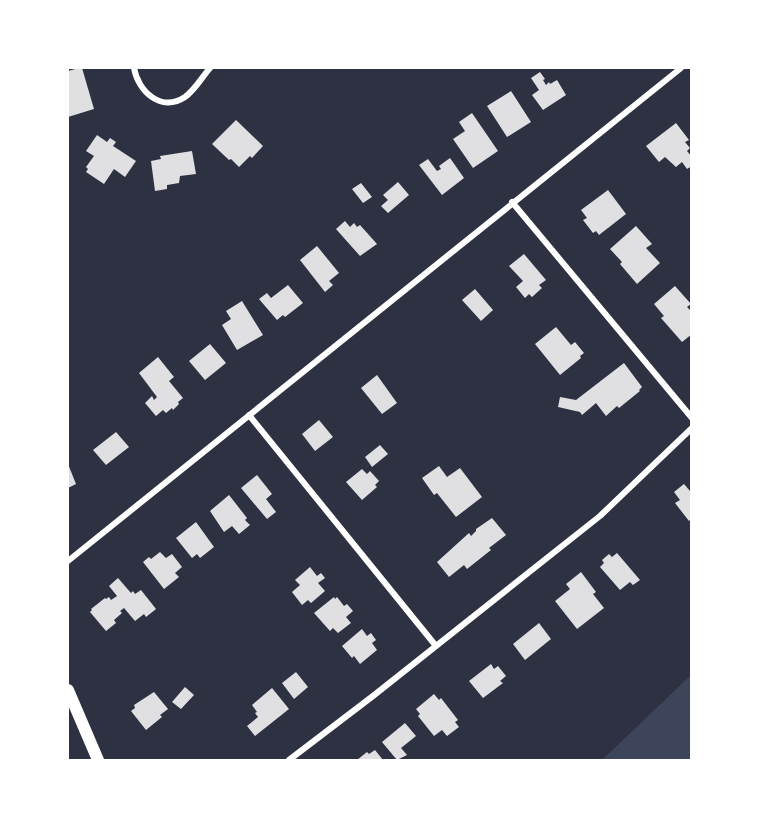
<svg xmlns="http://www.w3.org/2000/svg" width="759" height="828" viewBox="0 0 759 828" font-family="'Source Sans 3',sans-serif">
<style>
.green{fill:#3c4559}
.building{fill:#e0e0e3}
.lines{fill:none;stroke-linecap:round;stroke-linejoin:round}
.minor{stroke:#fff;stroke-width:6}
.secondary{stroke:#fff;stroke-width:12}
</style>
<rect width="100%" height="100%" fill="#2d3142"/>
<path class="green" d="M691,675V760H602Z"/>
<path class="building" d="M79,68H82L94,109L68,117V71Z
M540,72L545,79L543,80L546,85L549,82L550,84L557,80L566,95L543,110L532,95L539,90L531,78Z
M511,91L531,122L507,137L487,106Z
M472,113L498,151L473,168L453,139L465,131L459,122Z
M236,120L263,146L252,158L250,156L239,167L231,159L229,160L212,144Z
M676,123L689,140L685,142L690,148L687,151L692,157V166L687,169L682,162L676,167L665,157L659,162L646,146Z
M97,135L107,142L110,138L116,142L113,146L136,161L125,177L114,169L104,184L86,172L88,169L86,167L94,156L86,151Z
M192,151L196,174L180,176L179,183L167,185V189L155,191L151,161L161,159L160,156Z
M450,158L464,178L442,195L419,165L428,159L437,171L441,169L439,166Z
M398,182L409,195L388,213L381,206L388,200L383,195Z
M361,183L372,197L363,203L352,189Z
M608,190L626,214L599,235L596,231L593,233L583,220L587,218L581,210Z
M345,221L350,227L354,223L357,227L360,225L377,244L360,256L336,229Z
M636,226L652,244L646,248L660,263L637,284L620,264L622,262L610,249Z
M317,246L339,273L329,281L333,285L325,292L300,260Z
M524,254L546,280L539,285L542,288L532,297L529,294L525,298L516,287L523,281L509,266Z
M288,285L303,303L285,317L283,315L277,320L259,299L267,293L271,298Z
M675,286L691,304L687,307L692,312V334L682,342L661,318L664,316L654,304Z
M475,289L493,310L481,321L462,300Z
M242,301L263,335L237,350L222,325L231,319L226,311Z
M556,327L571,345L575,342L584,353L580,356L581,358L560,375L535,344Z
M210,344L226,363L205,380L189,361Z
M158,357L174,377L169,381L183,398L178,402L179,404L173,410L172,408L166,413L163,410L156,416L145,403L152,396L154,400L157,397L139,373Z
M624,363L642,387L639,390L640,391L619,408L617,406L606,416L596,403L582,415L580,412L558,407L560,397L576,400Z
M377,375L397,403L382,414L361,388Z
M319,420L333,437L315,451L302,434Z
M116,432L129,447L106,465L93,450Z
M380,445L388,454L372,467L365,457Z
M68,464L76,484L68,488Z
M439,466L447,477L460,468L482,497L456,517L437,493L434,495L422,478Z
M362,469L367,474L370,471L379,481L375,485L377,487L362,500L346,482Z
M257,475L272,494L266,499L276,512L267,519L241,488Z
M684,484L690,491L692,490V519L689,521L675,503L680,500L674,492Z
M229,495L247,518L245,520L250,525L239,534L232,526L224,532L210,511Z
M492,518L506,535L489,548L491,550L467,569L464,565L449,577L437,562L469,533L471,536L476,531V529Z
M196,522L214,547L200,558L197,554L192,558L176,538Z
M160,552L166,558L172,554L182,567L175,573L179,577L164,589L143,562L149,557L151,559Z
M617,553L640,580L633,585L630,582L620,590L600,567L604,563L602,560L609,554L612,557Z
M310,567L317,576L321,573L325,578L318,583L325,591L311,603L308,600L302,605L292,592L300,585L295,580Z
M581,572L596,592L593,594L604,608L577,629L555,601L570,589L566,584Z
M118,578L131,593L133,591L135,594L141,590L156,609L146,617L144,614L135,621L124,608L120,611L122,613L114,620L116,623L106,631L90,612L92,610L91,609L105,598L106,599L109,597L111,600L117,596L109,586Z
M334,597L335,599L337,597L344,606L347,604L353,611L346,617L351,623L338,633L333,628L330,631L314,613Z
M539,623L551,639L525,660L513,644Z
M362,629L367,636L371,633L376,640L372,643L377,650L360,664L354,656L352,658L342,646Z
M491,664L494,669L498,666L506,676L500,681L503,683L483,698L469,681Z
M296,672L308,687L294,699L282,683Z
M185,687L194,695L181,709L172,702Z
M272,688L289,709L255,736L247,726L258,717L255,713L257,712L252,705Z
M154,692L168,709L160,715L162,717L146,730L131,711L135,708L134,705Z
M434,694L439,700L441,698L458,720L455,722L459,727L447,736L442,730L434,736L418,716L420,714L416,709Z
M405,723L416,736L401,748L407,755L397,760L382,742Z
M375,750L383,760H357L367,752L369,754Z"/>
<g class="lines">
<path class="minor" d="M134,68C138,91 161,113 185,97C195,90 202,77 210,68
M512,202L692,418
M249,415L436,646
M68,561L681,68
M289,760L373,696L600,516L692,428"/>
<path class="secondary" d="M68,690L98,760"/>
</g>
<rect width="759" height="828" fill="none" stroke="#ffffff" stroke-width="138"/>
</svg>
